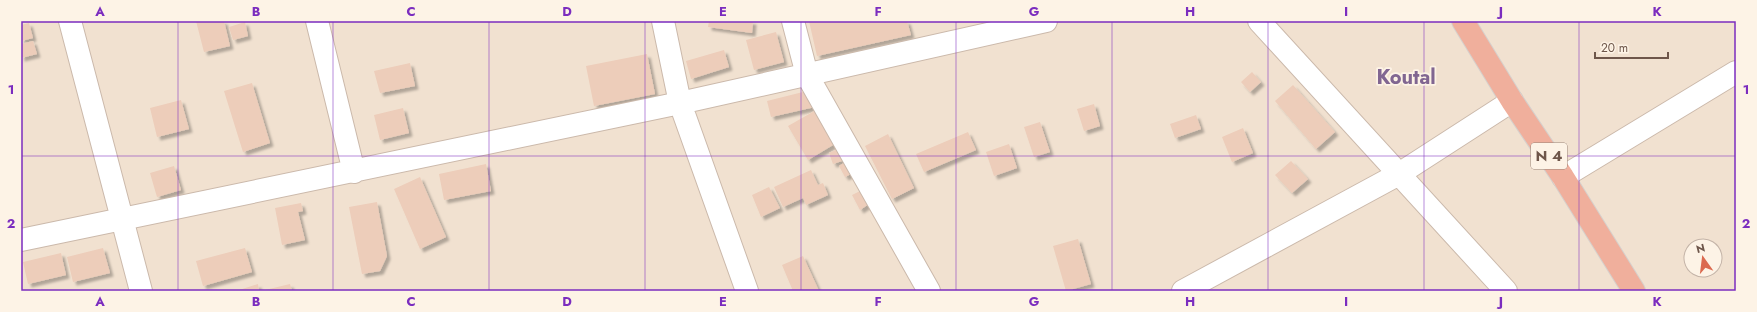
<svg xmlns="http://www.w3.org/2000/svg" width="1757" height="312" viewBox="0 0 1757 312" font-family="Jost,sans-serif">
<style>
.residential{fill:#f1e1d0;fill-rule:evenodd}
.building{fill:#edcdba;filter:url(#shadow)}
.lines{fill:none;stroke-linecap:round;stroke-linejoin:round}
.minor-casing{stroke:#cbb9ab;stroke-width:24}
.highway-casing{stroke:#d6d0cc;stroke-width:24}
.minor{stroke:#fff;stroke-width:22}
.highway{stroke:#f0af9c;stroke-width:22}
.grid{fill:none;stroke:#7b2cbf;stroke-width:1;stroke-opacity:0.55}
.labels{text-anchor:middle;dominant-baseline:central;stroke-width:3.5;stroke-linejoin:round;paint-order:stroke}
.shield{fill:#fdf3e6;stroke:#998579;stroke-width:1}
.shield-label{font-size:15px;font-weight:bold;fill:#6e564a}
.district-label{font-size:20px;font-weight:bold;fill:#816691;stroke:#fdf3e6}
.neatline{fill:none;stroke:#7b2cbf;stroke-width:1.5}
.grid-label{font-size:13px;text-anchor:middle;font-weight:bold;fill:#7b2cbf}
</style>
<defs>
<filter id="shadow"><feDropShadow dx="3.5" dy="3.5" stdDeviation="1" flood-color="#0004"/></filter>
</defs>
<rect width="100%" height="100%" fill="#faefe1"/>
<path class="residential" d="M21,21H1736V291H21ZM1691,246H1715V270H1691Z"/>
<path class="building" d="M196,21H224L230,46L204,52Z
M709,21H753L752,33L708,27Z
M809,21H907L911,35L817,56Z
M245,22L248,36L233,40L229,27Z
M29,23L33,38L21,41V25Z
M776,32L784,62L754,70L746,40Z
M33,41L37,54L21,58V44Z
M724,50L729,67L691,79L686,61Z
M647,54L655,94L594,106L586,66Z
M410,63L415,86L380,93L374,71Z
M1252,72L1261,82L1250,92L1241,82Z
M252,83L270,143L243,152L224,91Z
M1293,85L1335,132L1316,149L1275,101Z
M811,90L815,107L771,117L767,101Z
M181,100L189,129L157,137L150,108Z
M1094,104L1100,126L1084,131L1077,109Z
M403,108L409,133L380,140L374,115Z
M818,109L838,142L808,160L788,126Z
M1196,115L1201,129L1175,138L1170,124Z
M1040,122L1050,152L1034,157L1024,127Z
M1243,128L1253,153L1232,162L1222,137Z
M968,132L976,150L924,172L916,154Z
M888,134L914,188L892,199L865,146Z
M1009,144L1017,168L994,176L986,152Z
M843,147L848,159L833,164L829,153Z
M847,161L853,173L845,177L839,166Z
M1291,161L1308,179L1292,193L1275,175Z
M486,164L491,191L444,200L439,174Z
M174,166L181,190L157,197L150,173Z
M811,170L818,185L823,183L828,195L806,205L803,198L783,207L774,187Z
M420,177L446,237L420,249L394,189Z
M769,187L780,208L761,217L752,195Z
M862,190L869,204L860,210L852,195Z
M377,202L387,256L380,271L362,274L349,207Z
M301,203L303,211L298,212L305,240L282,245L275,208Z
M1078,239L1091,284L1066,291L1053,246Z
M103,248L110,273L73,282L67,257Z
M245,248L252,272L203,286L196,261Z
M61,253L66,275L28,284L23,262Z
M803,256L819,291H793L782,265Z
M258,284L259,291H236Z
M290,284L292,291H265V290Z"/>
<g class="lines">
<defs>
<path id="minor" d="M70,21L141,291
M317,21L354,172
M663,21L680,103L747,291
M793,21L807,75L929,291
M1259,21L1506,291
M1563,177L1736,72
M21,240L680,103L1046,21
M1183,291L1399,174L1512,101"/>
<path id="highway" d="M1463,21L1512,101L1563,177L1634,291"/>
</defs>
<use href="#minor" class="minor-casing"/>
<use href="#highway" class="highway-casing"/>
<use href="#minor" class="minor"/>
<use href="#highway" class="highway"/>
</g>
<path class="grid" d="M178,21V291M333,21V291M489,21V291M645,21V291M801,21V291M956,21V291M1112,21V291M1268,21V291M1424,21V291M1579,21V291M21,156H1736"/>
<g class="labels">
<rect class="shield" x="1531" y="143" width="36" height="26" rx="3"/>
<g class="shield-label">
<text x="1549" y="156">N 4</text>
</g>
<g class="district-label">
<text x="1406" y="77">Koutal</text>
</g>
</g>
<rect width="1757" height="312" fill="none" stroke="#fdf3e6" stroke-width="44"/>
<g transform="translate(1703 258) rotate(346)"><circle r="19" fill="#fdf3e6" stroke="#c4b4a8"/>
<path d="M0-3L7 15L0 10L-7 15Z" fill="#db6a4f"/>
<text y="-6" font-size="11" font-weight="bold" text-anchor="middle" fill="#6e564a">N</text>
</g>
<path d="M1595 52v6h73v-6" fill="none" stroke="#6e564a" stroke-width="2"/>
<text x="1601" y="52" font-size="12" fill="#6e564a" stroke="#fdf3e6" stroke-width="3" paint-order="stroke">20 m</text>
<rect x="22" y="22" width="1713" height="268" class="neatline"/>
<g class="grid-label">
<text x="100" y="16">A</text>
<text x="256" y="16">B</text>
<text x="411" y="16">C</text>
<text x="567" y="16">D</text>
<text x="723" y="16">E</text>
<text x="878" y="16">F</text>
<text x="1034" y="16">G</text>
<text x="1190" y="16">H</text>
<text x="1346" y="16">I</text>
<text x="1501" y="16">J</text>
<text x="1657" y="16">K</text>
<text x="11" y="94">1</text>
<text x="1746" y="94">1</text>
<text x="11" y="228">2</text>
<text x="1746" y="228">2</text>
<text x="100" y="306">A</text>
<text x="256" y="306">B</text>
<text x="411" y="306">C</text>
<text x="567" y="306">D</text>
<text x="723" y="306">E</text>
<text x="878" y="306">F</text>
<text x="1034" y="306">G</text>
<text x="1190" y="306">H</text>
<text x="1346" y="306">I</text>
<text x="1501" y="306">J</text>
<text x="1657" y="306">K</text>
</g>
</svg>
